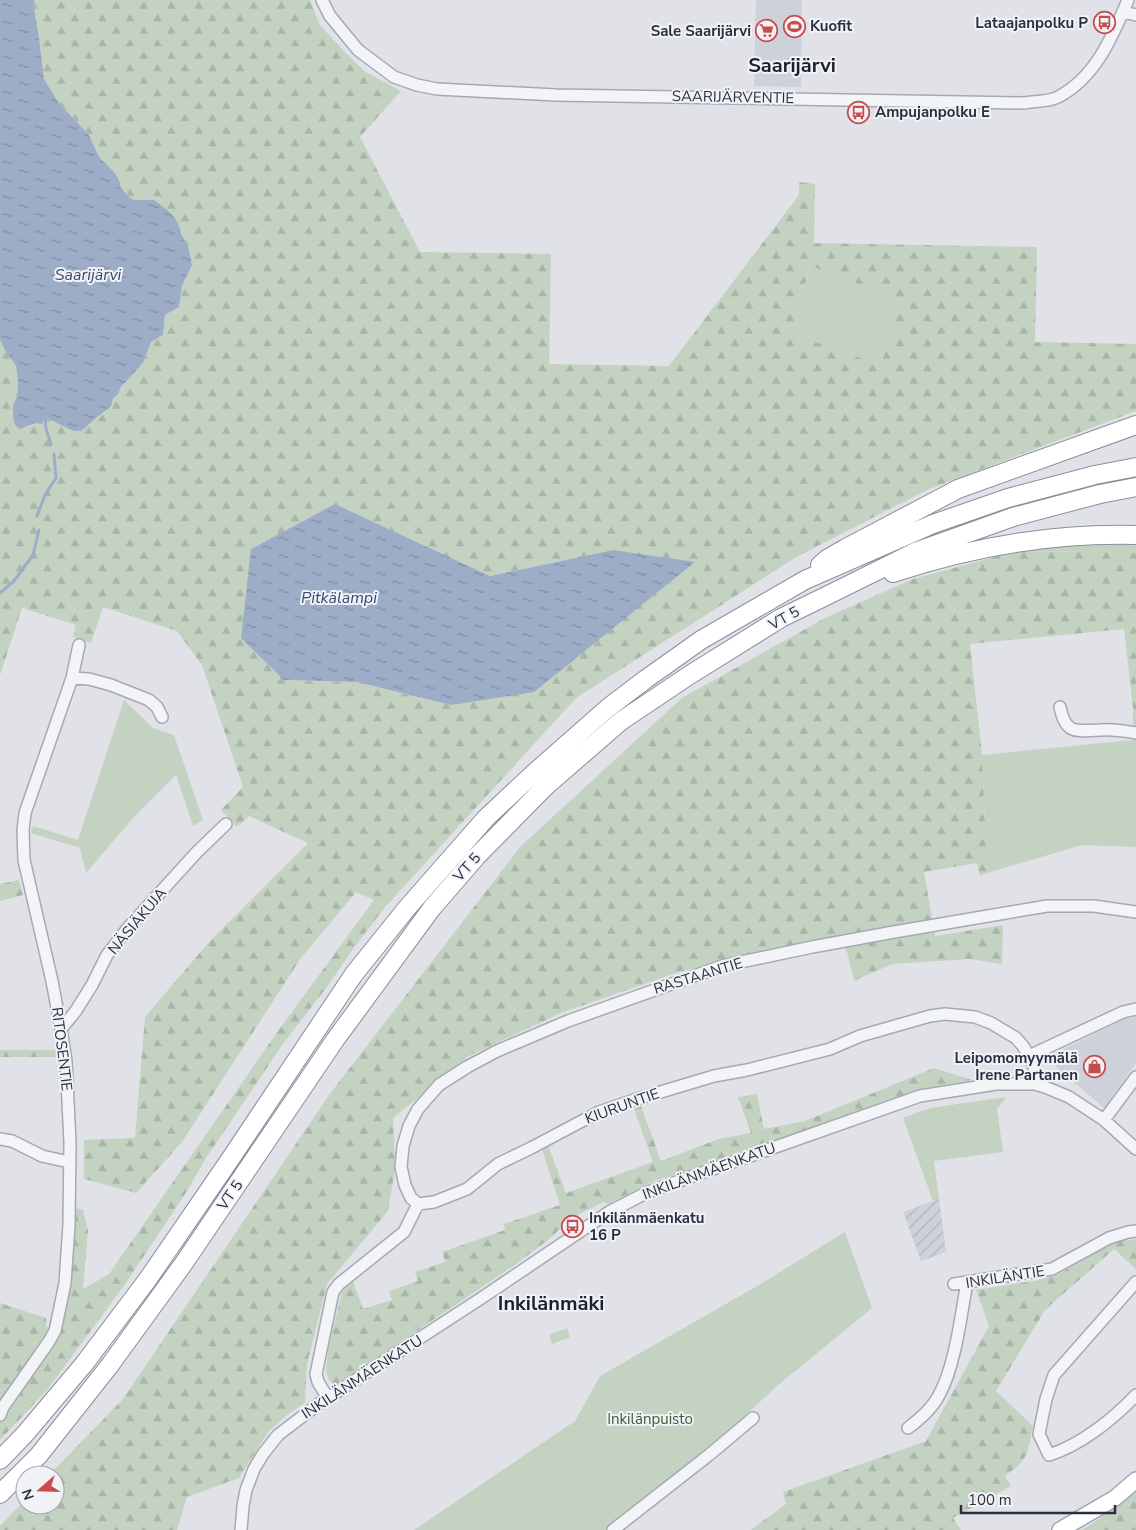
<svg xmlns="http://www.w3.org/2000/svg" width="1136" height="1530" viewBox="0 0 1136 1530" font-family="'Nunito Sans',sans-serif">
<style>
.built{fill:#cfd1da}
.industrial{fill:url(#industrial-furrows)}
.green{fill:#c4d2c2}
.forest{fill:url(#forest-firs);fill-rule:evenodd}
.water{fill:url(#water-ripples)}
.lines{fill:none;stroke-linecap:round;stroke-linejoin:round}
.stream{stroke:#9dacc7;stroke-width:3}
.minor-casing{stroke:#a6a9b2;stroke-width:14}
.major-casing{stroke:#a0a5b4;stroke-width:18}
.highway-casing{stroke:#898e9e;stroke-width:20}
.minor{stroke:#f3f4f7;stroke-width:11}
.major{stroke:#fff;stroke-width:15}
.highway{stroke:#fff;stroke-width:18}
.labels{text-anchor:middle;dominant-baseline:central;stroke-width:4;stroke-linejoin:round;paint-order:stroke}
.poi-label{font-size:15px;font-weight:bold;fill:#2a2f3f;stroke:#f0f2f6;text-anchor:end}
.street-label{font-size:15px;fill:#2a2f3f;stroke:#f0f2f6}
.park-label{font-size:15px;fill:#3a5a38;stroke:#f0f2f6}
.water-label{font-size:16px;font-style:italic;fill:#364871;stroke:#f0f2f6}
.district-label{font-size:20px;font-weight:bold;fill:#1c2030;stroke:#f0f2f6}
</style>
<defs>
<pattern id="industrial-furrows" width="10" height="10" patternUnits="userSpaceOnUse" patternTransform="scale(1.25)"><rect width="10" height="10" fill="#cfd1da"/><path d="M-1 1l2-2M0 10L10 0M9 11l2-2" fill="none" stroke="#b2b4bc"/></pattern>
<pattern id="forest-firs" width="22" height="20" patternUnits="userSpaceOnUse" patternTransform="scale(1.25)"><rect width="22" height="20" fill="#c4d2c2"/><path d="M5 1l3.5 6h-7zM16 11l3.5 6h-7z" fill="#a9b5a8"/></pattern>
<pattern id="water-ripples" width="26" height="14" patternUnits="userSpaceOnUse" patternTransform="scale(1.25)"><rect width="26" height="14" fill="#9dacc7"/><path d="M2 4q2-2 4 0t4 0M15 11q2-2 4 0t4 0" fill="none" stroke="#808ca3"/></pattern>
</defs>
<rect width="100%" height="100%" fill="#e0e2e8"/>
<path class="built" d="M756,0H802L801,87L754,86Z
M1136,1017V1063L1104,1108L1046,1058L1122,1020Z"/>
<path class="industrial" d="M939,1199L946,1252L921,1261L903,1212Z"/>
<path class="green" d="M810,266L902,300L881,366L792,334Z
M1109,544L1136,545V553L1085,551L1013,552L1067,546Z
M124,700L153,728L174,735L203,820L193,826L176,775L134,817L86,873L80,848L31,833L33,826L78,840Z
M1133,740L1136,742V847L1082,845L987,873L982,755Z
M1006,1097L997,1109L1003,1152L934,1161L939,1199L933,1201L903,1118L930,1108Z
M845,1232L872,1308L777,1386L680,1476L606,1530H414L575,1421L600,1376L759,1285Z
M567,1328L570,1337L552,1344L549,1335Z"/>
<path class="forest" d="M34,0H310L320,25L345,52L364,71L401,91L360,137L420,252L551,254L549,364L669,366L799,195V182L815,184L814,243L1037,247L1035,342L1136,344V411L927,490L798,556L576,698L386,906L355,946L327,987L282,1045L254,1087L206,1158L187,1191L126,1283L47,1390L0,1440V1303L46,1318V1326L59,1338L69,1298L72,1207L83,1210L88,1231L83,1289L109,1274L278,1031L374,900L356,892L301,958L182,1142L136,1193L84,1179V1140L135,1138L145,1017L209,942L308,843L249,816L237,827L221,810L243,787L202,665L177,631L103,607L91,643L73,637L76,625L22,608L0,675V340L5,350L16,366L18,382L17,396L13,406L14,423L28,427L37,423L45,417L73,431H81L104,413L127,380L143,363L151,342L163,335L165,315L179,307L182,286L192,265L189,249L181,234L180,228L154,200H134L129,197L121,188L119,180L114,172L99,157L89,135L58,102L44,79L38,30L35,16ZM810,266L902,300L881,365L792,334ZM335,504L490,576L613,550L451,705L357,682L284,680Z
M1085,551L1136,553V742L1133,740V707L1124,629L970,644L982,755L987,873L980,876L977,863L924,872L935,936L1003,925L1002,964L969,959L892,964L854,981L847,952L838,936L743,955L676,973L561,1013L469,1056L393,1118L395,1169L388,1211L327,1284L307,1364L305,1403L287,1415L268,1432L239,1478L187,1497L177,1530H0V1526L25,1500V1505H55V1475H49L123,1399L329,1095L521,846L682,698L825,618L913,579L1013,552Z
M19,880L23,895L0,901V884Z
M0,1050H59V1057H0Z
M934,1068L972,1080L923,1089L724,1160L654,1181L608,1204L604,1202L569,1219L553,1236L516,1264L340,1383L333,1384L328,1378L326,1371L328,1350L342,1292L353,1281L363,1309L392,1300L389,1291L418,1281L415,1272L445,1262L442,1252L505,1230L504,1224L560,1205L542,1149L548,1145L566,1193L653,1162L634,1109L641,1106L661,1161L719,1139L751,1133L738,1097L757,1094L764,1129L805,1121Z
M1136,1239V1269L1114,1249L1045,1310L996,1391L1033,1426C1027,1454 1029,1459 1005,1476L1011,1486L953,1518L961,1530H751L786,1504L783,1492L926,1441L989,1326L976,1290L1039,1280L1059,1274L1113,1242Z
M1136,1490V1530H1081L1092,1524Z"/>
<path class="water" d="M0,0H34L35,16L38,30L44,79L58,102L89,135L99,157L114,172L119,180L121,188L129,197L134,200H154L167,210L175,218L180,228L181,234L189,249L192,265L182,286L179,307L165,315L163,335L151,342L143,363L121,387L118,394L113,399L111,406L81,431H73L45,417L42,424L37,423L19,429L14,423L13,416V406L17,396L18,382L16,366L5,350L0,340Z
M335,504L490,576L613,550L695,562L534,692L451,705L357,682L284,680L241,638L251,549Z"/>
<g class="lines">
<path class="stream" d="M45,417L46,429L51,444
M37,516L45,495L56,478L54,454
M0,593L14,581L33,555L39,530"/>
<defs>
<path id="minor" d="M322,0L330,16L358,50L394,77L417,85L437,89L556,95L1024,103C1034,101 1049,102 1058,97C1096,77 1112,37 1128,0
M1123,12L1136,15
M72,678L89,679L111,685L149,700L157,707L162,717
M1060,707C1066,737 1078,730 1101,730C1113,729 1124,731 1136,733
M61,1029L75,1012L92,985L107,955L127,929L197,852L226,824
M1029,1056L1123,1012L1136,1009
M1104,1120L1136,1077
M0,1139L12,1141L42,1156L69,1162
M418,1204L411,1198L405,1185L401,1167L403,1146L409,1126L418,1109L439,1085L467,1067L497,1051L568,1021L722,966L812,947L894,932L1047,906H1094L1136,912
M1136,1282L1054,1375L1046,1399L1039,1434L1049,1455C1081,1445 1113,1419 1136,1395
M954,1284L1052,1269L1109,1238L1128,1232L1136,1231
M328,1398L318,1382L316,1374L333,1292L339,1284L404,1232L418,1204L434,1202L467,1189L498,1164L531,1148L599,1112L634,1100L714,1076L747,1070L830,1049L860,1036L930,1016L945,1014L975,1017L991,1023L1016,1038L1023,1046L1033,1063L1035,1071V1084
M0,1415L3,1407L48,1343L55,1331L65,1283L69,1225L70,1142L66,1061L61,1029L52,981L24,860L23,830L25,813L72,678L79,645
M908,1428C920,1419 932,1409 939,1395C955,1367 961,1315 967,1282
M241,1530L243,1506L246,1490L254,1469L263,1454L278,1435L320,1403L480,1299L609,1212L648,1192L920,1096L996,1084H1035L1045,1087L1069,1097L1104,1120L1136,1149
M613,1530L709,1455L753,1418"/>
<path id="major" d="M1060,1530L1115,1498L1136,1480"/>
<path id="highway" d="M820,565L827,559L846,548L958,489L1136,425
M893,573C971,547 1054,533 1136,535
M0,1460L25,1434L84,1364L148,1279L231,1158L354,974L407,908L486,818L533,774L609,707L646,679L701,640L805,580L933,524L1008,498L1095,475L1136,467
M0,1494L39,1455L110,1365L184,1263L335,1040L432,908L476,857L546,786L621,721L688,676L781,618L820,599L915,552L1013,517L1100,494L1136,487"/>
</defs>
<use href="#minor" class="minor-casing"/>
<use href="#major" class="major-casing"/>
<use href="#highway" class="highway-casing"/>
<use href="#minor" class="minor"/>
<use href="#major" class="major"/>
<use href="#highway" class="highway"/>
</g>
<defs>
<symbol id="bus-ring" viewBox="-11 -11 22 22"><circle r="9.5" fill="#f0f2f6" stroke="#c74c4e" stroke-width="1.5"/><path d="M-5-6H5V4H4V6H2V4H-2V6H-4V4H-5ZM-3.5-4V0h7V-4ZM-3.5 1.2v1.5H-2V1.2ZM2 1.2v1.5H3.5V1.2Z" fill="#c74c4e"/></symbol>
<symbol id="stadium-ring" viewBox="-11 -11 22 22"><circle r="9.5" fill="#f0f2f6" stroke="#c74c4e" stroke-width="1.5"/><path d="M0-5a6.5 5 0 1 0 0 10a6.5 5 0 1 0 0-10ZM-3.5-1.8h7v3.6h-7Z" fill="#c74c4e"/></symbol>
<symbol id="supermarket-ring" viewBox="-11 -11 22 22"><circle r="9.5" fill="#f0f2f6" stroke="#c74c4e" stroke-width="1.5"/><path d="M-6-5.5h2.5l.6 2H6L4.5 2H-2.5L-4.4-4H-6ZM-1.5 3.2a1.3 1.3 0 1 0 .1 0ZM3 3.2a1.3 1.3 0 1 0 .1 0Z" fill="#c74c4e"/></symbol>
<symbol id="shop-ring" viewBox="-11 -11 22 22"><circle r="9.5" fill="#f0f2f6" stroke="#c74c4e" stroke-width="1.5"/><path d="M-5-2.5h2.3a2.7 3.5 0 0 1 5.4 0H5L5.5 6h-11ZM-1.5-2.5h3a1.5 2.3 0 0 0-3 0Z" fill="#c74c4e"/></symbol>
</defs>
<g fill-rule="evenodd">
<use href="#bus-ring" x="1092" y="10" width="25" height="25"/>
<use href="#stadium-ring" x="782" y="14" width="25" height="25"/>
<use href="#supermarket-ring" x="754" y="18" width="25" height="25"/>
<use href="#bus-ring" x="846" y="100" width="25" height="25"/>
<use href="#shop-ring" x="1082" y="1054" width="25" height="25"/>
<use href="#bus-ring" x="560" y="1214" width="25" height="25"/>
</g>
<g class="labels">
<g class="poi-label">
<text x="1088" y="23">Lataajanpolku P</text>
<text x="810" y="26" text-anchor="start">Kuofit</text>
<text x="751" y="31">Sale Saarijärvi</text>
<text x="875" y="112" text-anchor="start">Ampujanpolku E</text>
<text x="1078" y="1058">Leipomomyymälä<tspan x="1078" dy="17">Irene Partanen</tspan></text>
<text x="589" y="1218" text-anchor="start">Inkilänmäenkatu<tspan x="589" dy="17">16 P</tspan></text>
</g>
<g class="street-label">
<text transform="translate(733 97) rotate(1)">SAARIJÄRVENTIE</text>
<text transform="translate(784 618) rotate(-29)">VT 5</text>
<text transform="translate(467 867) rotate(-48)">VT 5</text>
<text transform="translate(137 921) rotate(-50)">NÄSIÄKUJA</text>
<text transform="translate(698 976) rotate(-17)">RASTAANTIE</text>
<text transform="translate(62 1049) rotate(83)">RITOSENTIE</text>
<text transform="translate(622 1106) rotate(-20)">KIURUNTIE</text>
<text transform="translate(709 1171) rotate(-20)">INKILÄNMÄENKATU</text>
<text transform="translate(230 1195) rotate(-55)">VT 5</text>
<text transform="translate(1005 1277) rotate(-9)">INKILÄNTIE</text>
<text transform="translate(362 1377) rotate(-33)">INKILÄNMÄENKATU</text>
</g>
<g class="park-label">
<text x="650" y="1419">Inkilänpuisto</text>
</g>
<g class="water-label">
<text x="88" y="275">Saarijärvi</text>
<text x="339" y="598">Pitkälampi</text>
</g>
<g class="district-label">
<text x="792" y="65">Saarijärvi</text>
<text x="551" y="1303">Inkilänmäki</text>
</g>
</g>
<g transform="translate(40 1490) rotate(250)"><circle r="24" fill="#f0f2f6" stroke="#a1a4ad"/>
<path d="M0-4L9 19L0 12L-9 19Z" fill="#c74c4e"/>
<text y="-8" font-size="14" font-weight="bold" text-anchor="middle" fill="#2a2f3f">N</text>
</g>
<path d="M961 1505v8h154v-8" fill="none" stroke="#2a2f3f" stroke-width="2.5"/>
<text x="968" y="1505" font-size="15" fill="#2a2f3f" stroke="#f0f2f6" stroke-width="4" paint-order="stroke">100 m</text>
</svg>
